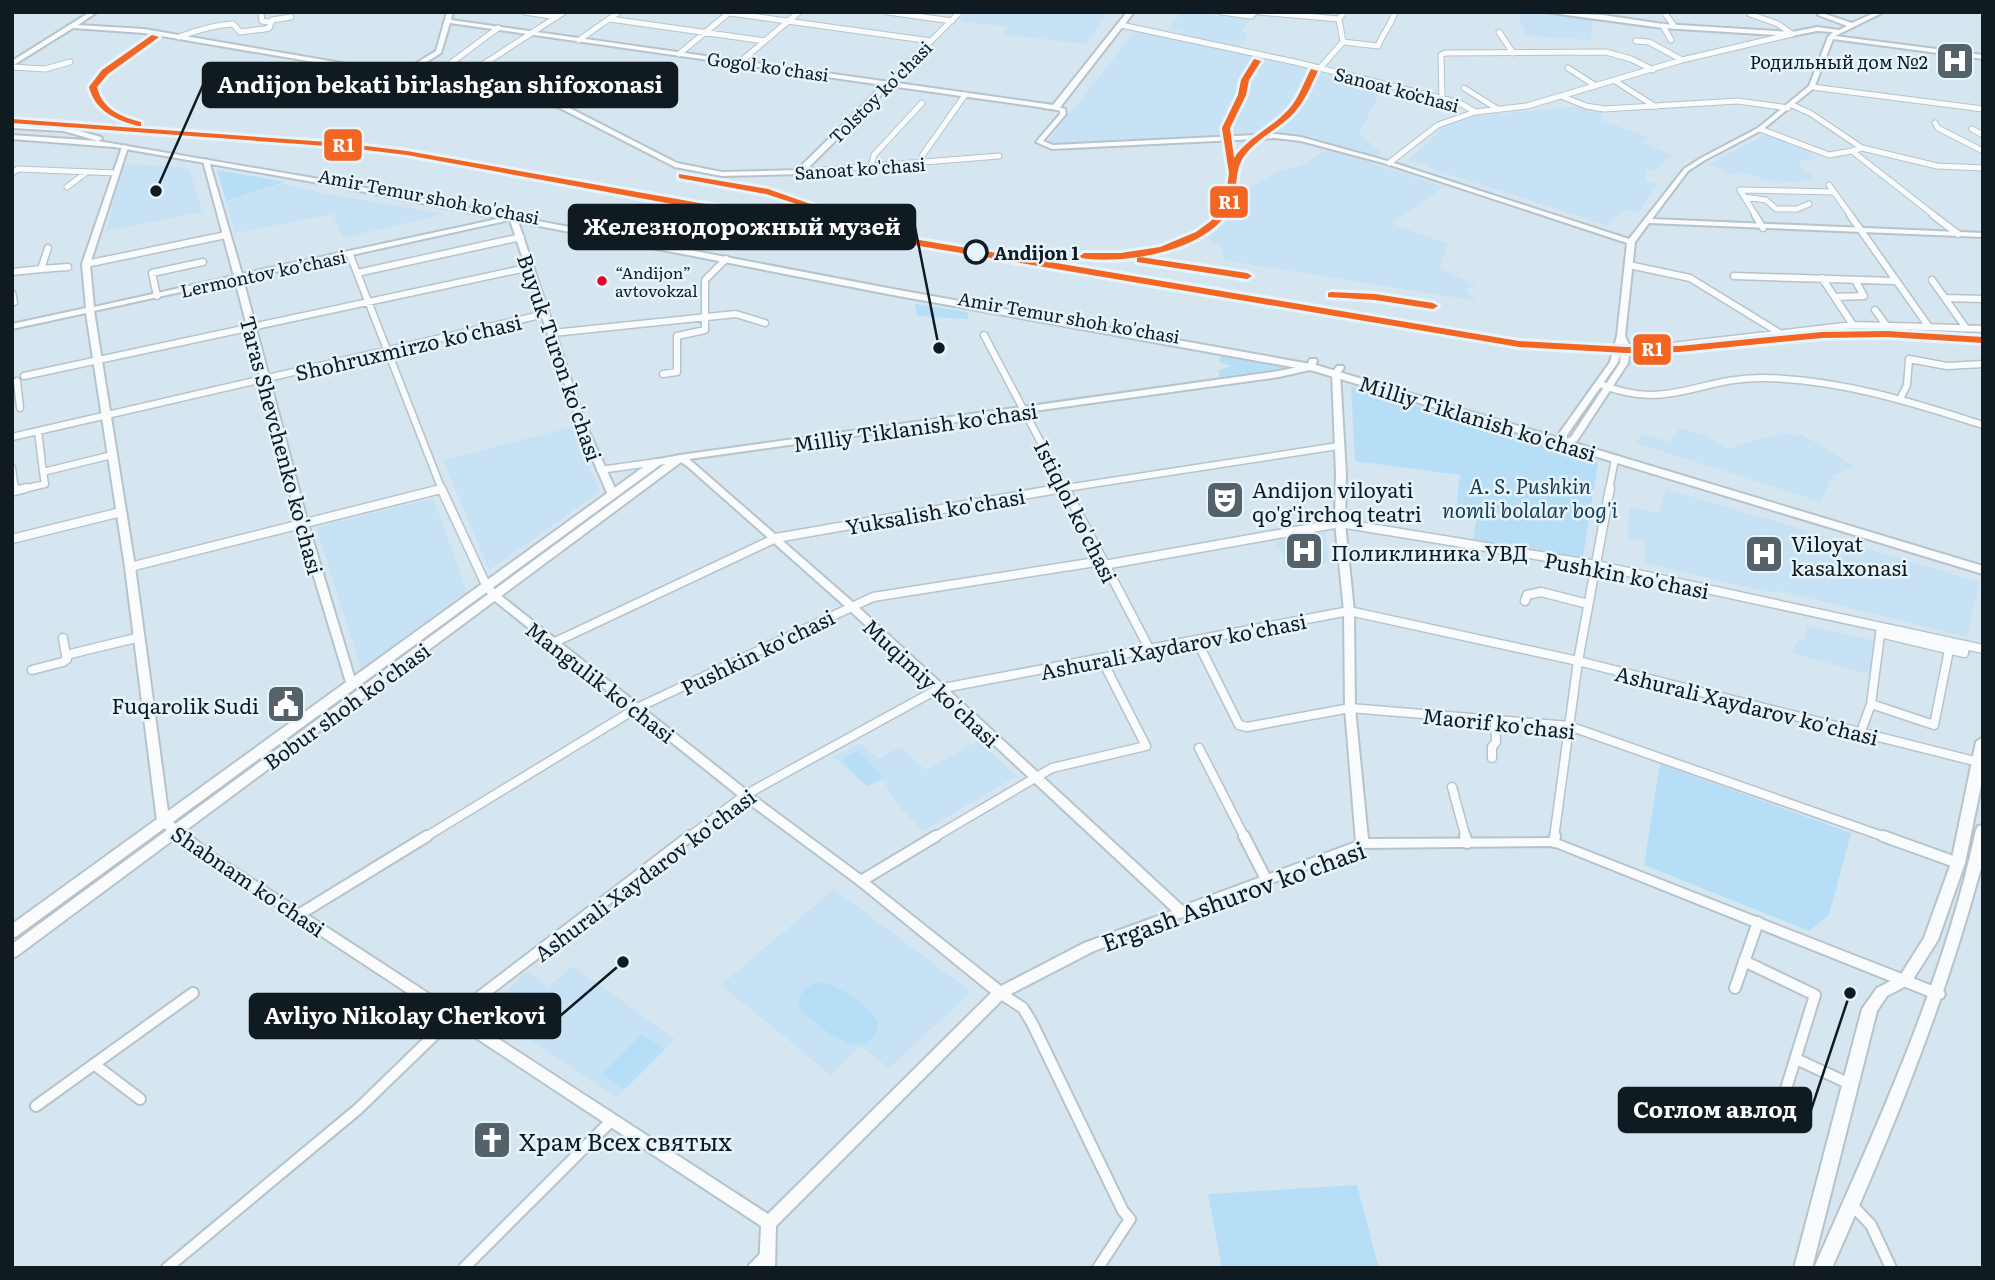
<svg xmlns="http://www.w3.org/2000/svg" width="1995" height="1280" viewBox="0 0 1995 1280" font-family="Literata,serif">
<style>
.built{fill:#c6e2f4}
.green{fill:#b6def6}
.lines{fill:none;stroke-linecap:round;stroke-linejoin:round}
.street-far3-casing{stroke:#b6c3cb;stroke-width:7}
.street-far2-casing{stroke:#b6c3cb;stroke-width:9}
.street-far1-casing{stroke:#b6c3cb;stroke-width:11}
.street-casing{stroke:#b6c3cb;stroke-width:14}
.secondary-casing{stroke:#b6c3cb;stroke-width:4}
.primary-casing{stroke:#b6c3cb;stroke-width:4}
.street-far3{stroke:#f9fbfd;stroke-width:5}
.street-far2{stroke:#f9fbfd;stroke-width:6}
.street-far1{stroke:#f9fbfd;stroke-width:8}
.street{stroke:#f9fbfd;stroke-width:10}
.secondary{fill:#f9fbfd;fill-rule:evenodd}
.primary{fill:#f9fbfd;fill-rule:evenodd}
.rail-1-casing{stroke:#e7f4fb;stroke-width:6}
.rail-1{fill:#f26522;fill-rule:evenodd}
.stop-dot{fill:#e7f4fb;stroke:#101b21;stroke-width:3.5}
.bus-dot{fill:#e4002b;stroke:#e7f4fb;stroke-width:2.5}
.labels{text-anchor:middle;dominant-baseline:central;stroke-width:5;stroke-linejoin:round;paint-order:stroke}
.far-bus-label{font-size:16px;fill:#101b21;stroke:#e7f4fb;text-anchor:start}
.far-poi-label{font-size:18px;fill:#101b21;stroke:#e7f4fb;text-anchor:end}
.far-street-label{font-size:18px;fill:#101b21;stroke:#e7f4fb}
.far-stop-label{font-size:18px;font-weight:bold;fill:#101b21;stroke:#e7f4fb;text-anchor:start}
.street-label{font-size:21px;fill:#101b21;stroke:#e7f4fb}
.park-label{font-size:21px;font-style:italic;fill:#184054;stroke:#e7f4fb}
.poi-label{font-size:21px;fill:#101b21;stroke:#e7f4fb;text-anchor:start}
.near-street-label{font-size:24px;fill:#101b21;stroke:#e7f4fb}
.near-poi-label{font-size:24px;fill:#101b21;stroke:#e7f4fb;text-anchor:start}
.leader{fill:none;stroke:#101b21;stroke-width:2.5}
.callout-dot{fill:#101b21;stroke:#e7f4fb;stroke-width:2.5}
.callout{fill:#101b21;stroke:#101b21;stroke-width:2.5}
.callout-label{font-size:23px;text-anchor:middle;font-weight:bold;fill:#fff}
.line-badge{stroke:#e7f4fb;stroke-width:2.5}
.badge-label{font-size:19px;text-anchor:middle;font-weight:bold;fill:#fff}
</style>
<rect width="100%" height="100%" fill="#d6e6f1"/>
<path class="built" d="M968,12H1107L1108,13L1085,44L1002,34L1007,27L959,21Z
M1182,12L1249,19L1242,32L1249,33L1237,50L1178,36L1181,31L1168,29Z
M1516,12L1593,19L1591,40L1527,36Z
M1136,30L1383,86L1359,134L1382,152L1377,158L1313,137L1256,133L1044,146Z
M1580,106L1603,111L1602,120L1650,138L1642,142L1672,155L1656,171L1648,169L1645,181L1658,184L1638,212L1625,209L1607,225L1429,168V165L1407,161L1443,128L1456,122L1476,116Z
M1770,133L1818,152L1810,154L1816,158L1798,162L1804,173H1811L1814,178L1798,182L1782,181L1783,184L1739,172L1735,175L1708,164Z
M1329,149L1444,187L1390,223L1448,244L1439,269L1477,285L1465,290L1477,301L1223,260L1222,247L1201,236L1234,206L1244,191L1277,172L1300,166Z
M123,164L185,167L190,171L202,212L106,231Z
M283,184L327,194L444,214L343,238L333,214L235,233L226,201Z
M572,427L600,492L489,570L443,460Z
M1680,428L1708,437L1727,449L1783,432L1795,436L1802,434L1854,467L1832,476L1821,502L1636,443L1643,434L1670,442Z
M1666,489L1979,582L1967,637L1780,591L1768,592L1644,563L1646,542L1627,538L1630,507L1659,513Z
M433,498L467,591L361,669L316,527Z
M1326,532L1329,562L1289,571L1282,562L1287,561L1273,541Z
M1807,626L1873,640L1872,675L1791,653L1799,639L1804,640Z
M978,741L1017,776L923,831L897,805L883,780L867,786L833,757L860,743L878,759L900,747L926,770Z
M834,889L971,992L889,1068L861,1046L831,1075L721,985Z
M573,966L675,1039L617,1097L486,1010L527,972L548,987Z"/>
<path class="green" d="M217,170L285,182L226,201Z
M915,304L967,312L969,319L917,316Z
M1221,356L1285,368L1219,377V370L1232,366L1219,362Z
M1351,386L1598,462L1583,557L1473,539L1477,515L1456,511L1460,475L1355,461Z
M858,751L884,777L867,786L841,760Z
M1660,764L1851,833L1829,915L1809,931L1644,865Z
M821,982C836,984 876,1010 879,1025C868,1069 817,1026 800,1009C796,994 806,985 821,982Z
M642,1034L665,1049L625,1089L602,1074Z
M1357,1185L1379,1268H1222L1208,1194Z"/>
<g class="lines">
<defs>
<path id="street-far3" d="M525,12L557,17
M723,12L931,41
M888,12L952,21
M1221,12L1251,16L1255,12
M1259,12L1339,19
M1664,12L1674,26
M261,13L262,21L269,22
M1750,14L1778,24L1792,34
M610,19L765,41
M1121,25L1295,62L1460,103L1475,112L1527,106L1682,60L1792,34
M1663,26L1671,40
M1499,32L1513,53
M179,37C197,30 214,25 233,24L240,32L265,29L269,28L272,20L291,17
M579,40L619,12
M1636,41L1649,42L1682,60
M1343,42L1378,46C1383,33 1391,25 1395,12
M679,54L730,12
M740,62L799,12
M12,67L45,69L70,62
M1320,68L1343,42L1339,19L1344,12
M1568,68L1596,86
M477,69L451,63L498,28
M468,76L544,69
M1615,81L1656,107
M889,83L960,12
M453,84L564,12
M1812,87L1983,109
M1464,88L1499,110
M1561,96L1586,106L1604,109L1738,101L1788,108
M1442,99L1441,55L1445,53L1606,52L1631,59L1653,70
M1792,105L1810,113L1862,148L1937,166L1983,168
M1935,123L1938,128L1983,151
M1760,129L1829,155L1852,151
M1972,129L1983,135
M1862,148L1852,151L1935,216
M1389,163L1438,125L1475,112
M922,164V156L965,95
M871,167L874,155L922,103
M799,172L999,156
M12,173L18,169L116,173
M1829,185L1851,216
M67,187L87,172
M1744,197L1766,200L1776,209H1797L1809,204
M1756,216L1740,190L1833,192"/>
<path id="street-far2" d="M1755,215L1763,228
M1933,215L1958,234
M350,255L442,490
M86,264L226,235
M1629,265L1690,278L1778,332
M41,269L68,267
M12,272L41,269L48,248
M357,273L521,237
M1734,276L1894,281
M1822,278L1853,325
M1932,280L1966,328
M12,293L14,302
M157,296L152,273L203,262
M1835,297L1864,296L1855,280
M1945,298L1983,299
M1875,310L1886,325
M1929,327L1983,329
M553,333L736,314L765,323
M984,335L1066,490
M1632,347L1672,346L1853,325L1929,327L1850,215
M663,374L677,372V336L705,330V280L726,259
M24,376L531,267
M12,383L17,381L20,408
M1600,384C1668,412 1699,377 1763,378C1838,379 1912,402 1983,425
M1900,399L1907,385L1909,359L1947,366L1983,364
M38,431L43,472L112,455
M12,437L545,314
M12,468L15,490
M600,470L657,462
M19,490L45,484L43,472
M437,490L441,489
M1053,490L1338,446
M1609,490L1615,459"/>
<path id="street-far1" d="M15,488V491L26,488
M441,488L487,587L495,596
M1065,488L1150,650
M12,539L121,512
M1104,565L1340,523L1596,565L1983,649
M130,567L441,489
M1525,601L1527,595L1541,592L1588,604
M1881,627L1871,704L1934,725L1949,650
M1880,633L1964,653L1965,645
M63,638L66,655
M1197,641L1239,725L1247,727L1350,708L1569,726L1888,838
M553,643L776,538L1063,488
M32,670L63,662L67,659L66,655L140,637
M1863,726L1871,704
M1199,748L1245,838
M1492,758V747L1496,742L1495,720
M1452,787L1466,838
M424,838L637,708L873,597L1102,561
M688,838L745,795L938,689L1349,611L1578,661L1978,762
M933,838L1052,768L1146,746L1102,660
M1554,838L1578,661L1610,488"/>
<path id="street" d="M1244,836L1266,879
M1465,836L1467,843
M1883,836L1958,863
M1554,842L1555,836
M861,881L936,836
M300,914L427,836
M1744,961L1815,995L1781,1105
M1735,988L1758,922
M1000,993L1023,1008L1032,1023L1123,1211L1130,1219L1098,1268
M1796,1059L1850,1084
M95,1065L140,1099
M36,1106L193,993
M1851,1204L1871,1225L1891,1268
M167,1268L358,1109L453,1017L690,836
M464,1268L612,1120
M753,1268L765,1256"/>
<path id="secondary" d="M90,12H97L78,25L144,29L400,73L436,51L447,12H453L451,20L1046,104L1049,106L1046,108L890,86L802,174L722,176L675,167L548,102L144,33L73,28L12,66V61ZM450,23L883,85L797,170L722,172L677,163L552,99L407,74L441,53Z
M1544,12L1603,15L1663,24L1792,32L1817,27L1839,30L1847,26L1818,15L1819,12H1826L1825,14L1852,23L1876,12H1884L1835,36L1983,55V59L1833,39L1814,88L1762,130L1705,160L1688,171L1652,219L1983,233V237L1649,223L1635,242L1625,336L1630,347L1628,363L1577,441L1564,447L1559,444L1558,435L1610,362L1617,336L1627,243L1387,164L1301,141L1275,138L1052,149L1036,142L1060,114V111L1052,108L1055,106L1065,109L1066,114L1043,141L1053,145L1275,134L1301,137L1391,162L1629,239L1684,169L1701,158L1758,128L1809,86L1828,37L1833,32L1817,31L1792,36L1663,28ZM1621,350L1620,363L1571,437L1567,439V435L1618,362Z
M125,145L128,147L90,264L94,307L234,276L203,161L206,159L209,161L242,274L516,215L586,425L618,495L613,498L608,495L578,425L510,220L243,279L308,524L357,686L352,690L348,689L298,524L235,280L94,311L135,567L169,819L214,854L768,1214L991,993L857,884L741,798L491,598L490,596L491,594H499L749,792L865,878L1001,986L1084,943L1172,911L847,608L687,466L675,458L680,455L1279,371L1307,365L1310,359H1316L1317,361L1314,369L1279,377L689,459L855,604L1183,906L1356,842L1345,708L1344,611L1335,523L1336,474L1332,373L1337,366H1343L1344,368L1340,373L1346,474L1345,523L1354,611L1355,708L1368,839L1554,838L1943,990L1945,994L1943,998L1938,999L1933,998L1553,846L1363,848L1094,951L1005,997L776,1226L775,1268H759L761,1226L206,860L159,824L157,821L125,567L86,313L12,329V324L86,308L82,264L122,147Z"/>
<path id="primary" d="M1127,12H1134L1058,110L1043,108L1042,106L1046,104L1053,105Z
M12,124L65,127L101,137L102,139L98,141L319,179L893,289L1316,365L1983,566V574L1314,371L893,295L319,183L114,147L12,139V135L98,141L64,131L12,128Z
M680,455L685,458L684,460L17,956L12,958V944L665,464L660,465L17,936L12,938V924L653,460Z
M1983,737V776L1965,863L1938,940L1910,984L1887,996L1877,1011L1812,1268H1794L1862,1009L1877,988L1900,976L1924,938L1951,863L1976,742Z
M1983,825V862L1979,875C1942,1011 1889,1139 1832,1268H1814C1877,1125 1943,983 1976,830L1978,826Z"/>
</defs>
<use href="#street-far3" class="street-far3-casing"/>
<use href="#street-far2" class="street-far2-casing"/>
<use href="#street-far1" class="street-far1-casing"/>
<use href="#street" class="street-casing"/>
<use href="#secondary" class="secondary-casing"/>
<use href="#primary" class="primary-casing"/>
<use href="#street-far3" class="street-far3"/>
<use href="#street-far2" class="street-far2"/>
<use href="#street-far1" class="street-far1"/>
<use href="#street" class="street"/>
<use href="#secondary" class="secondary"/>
<use href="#primary" class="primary"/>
<defs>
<path id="rail-1" d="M152,35L159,37L108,74L97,87C102,109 121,117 141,122V126H138C116,120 95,111 89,87L102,70Z
M1254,59L1261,61L1249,80L1246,95L1230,128L1234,158C1248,137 1272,128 1289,109C1299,98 1304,82 1311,69L1318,71C1310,87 1304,104 1290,117C1276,130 1257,139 1245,155C1233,170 1239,190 1231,206C1211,251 1124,265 1081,258L1080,256L1084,253H1121L1160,247L1196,232L1211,221L1222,208L1227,188L1229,173L1222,128L1238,95L1241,80Z
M12,119L341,143L407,151L694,202L1519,341L1626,347L1679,346L1822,332L1887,331L1983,337V343L1887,337L1822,338L1679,352L1626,353L1519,347L694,208L407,155L341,147L12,123Z
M679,174L768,189L825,209L821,212L766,194L679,178Z
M1140,257L1247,273L1252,276L1247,279L1137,262V258Z
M1331,292L1375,294L1433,303L1438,306L1433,309L1375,300L1328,297V293Z"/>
</defs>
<use href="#rail-1" class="rail-1-casing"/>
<use href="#rail-1" class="rail-1"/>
</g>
<defs>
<symbol id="hospital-square" viewBox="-11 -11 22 22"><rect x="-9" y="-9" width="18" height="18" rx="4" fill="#55626a" stroke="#e7f4fb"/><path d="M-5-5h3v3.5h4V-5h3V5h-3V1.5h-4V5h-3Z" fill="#fff"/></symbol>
<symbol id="theatre-square" viewBox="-11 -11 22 22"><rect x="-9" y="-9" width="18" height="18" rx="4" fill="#55626a" stroke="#e7f4fb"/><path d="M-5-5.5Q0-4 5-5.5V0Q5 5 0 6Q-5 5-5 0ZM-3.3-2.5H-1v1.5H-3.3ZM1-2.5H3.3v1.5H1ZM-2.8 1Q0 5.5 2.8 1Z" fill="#fff"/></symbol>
<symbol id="civic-square" viewBox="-11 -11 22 22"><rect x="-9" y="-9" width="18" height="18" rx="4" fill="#55626a" stroke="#e7f4fb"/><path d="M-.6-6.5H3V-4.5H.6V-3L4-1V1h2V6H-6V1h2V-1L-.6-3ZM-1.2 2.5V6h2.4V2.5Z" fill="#fff"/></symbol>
<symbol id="church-square" viewBox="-11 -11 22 22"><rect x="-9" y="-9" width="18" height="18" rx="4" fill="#55626a" stroke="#e7f4fb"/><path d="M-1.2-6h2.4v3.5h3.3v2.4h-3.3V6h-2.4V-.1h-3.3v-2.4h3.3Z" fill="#fff"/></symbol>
</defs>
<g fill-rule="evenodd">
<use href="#hospital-square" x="1933" y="39" width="44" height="44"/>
<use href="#theatre-square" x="1203" y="478" width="44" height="44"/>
<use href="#hospital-square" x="1282" y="529" width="44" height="44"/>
<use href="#hospital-square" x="1742" y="532" width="44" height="44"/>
<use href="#civic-square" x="264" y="682" width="44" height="44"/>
<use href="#church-square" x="470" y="1118" width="44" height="44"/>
</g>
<circle class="stop-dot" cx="976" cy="252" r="11"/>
<circle class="bus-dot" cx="602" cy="281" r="6"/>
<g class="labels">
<g class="far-bus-label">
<text x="615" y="272">“Andijon”<tspan x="615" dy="18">avtovokzal</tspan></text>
</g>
<g class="far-poi-label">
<text x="1928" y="61">Родильный дом №2</text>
</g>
<g class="far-street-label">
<text transform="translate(768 66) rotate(8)">Gogol ko'chasi</text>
<text transform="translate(1397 89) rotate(15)">Sanoat koʻchasi</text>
<text transform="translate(880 92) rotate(-45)">Tolstoy ko'chasi</text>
<text transform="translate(860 168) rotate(-4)">Sanoat ko'chasi</text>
<text transform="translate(429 196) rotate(11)">Amir Temur shoh ko'chasi</text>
<text transform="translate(263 273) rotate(-12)">Lermontov ko’chasi</text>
<text transform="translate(1069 317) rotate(10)">Amir Temur shoh ko'chasi</text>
</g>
<g class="far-stop-label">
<text x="994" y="252">Andijon 1</text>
</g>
<g class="street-label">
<text transform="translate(408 346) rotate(-13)">Shohruxmirzo ko'chasi</text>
<text transform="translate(561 357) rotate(71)">Buyuk Turon ko'chasi</text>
<text transform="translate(1478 417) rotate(17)">Milliy Tiklanish ko'chasi</text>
<text transform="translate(915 426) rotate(-8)">Milliy Tiklanish ko'chasi</text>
<text transform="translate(283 445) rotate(75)">Taras Shevchenko ko'chasi</text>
<text transform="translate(935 510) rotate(-10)">Yuksalish ko'chasi</text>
<text transform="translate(1077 511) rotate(63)">Istiqlol ko'chasi</text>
<text transform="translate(1627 574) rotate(11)">Pushkin ko'chasi</text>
<text transform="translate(1173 645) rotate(-11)">Ashurali Xaydarov ko'chasi</text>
<text transform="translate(757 651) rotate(-26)">Pushkin ko'chasi</text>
<text transform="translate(601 681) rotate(38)">Mangulik ko'chasi</text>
<text transform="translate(932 682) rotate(43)">Muqimiy ko'chasi</text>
<text transform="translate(1747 704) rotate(14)">Ashurali Xaydarov ko'chasi</text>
<text transform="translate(346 705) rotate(-36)">Bobur shoh ko'chasi</text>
<text transform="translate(1499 722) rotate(6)">Maorif ko'chasi</text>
<text transform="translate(644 874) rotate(-37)">Ashurali Xaydarov ko'chasi</text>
<text transform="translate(249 880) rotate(34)">Shabnam ko'chasi</text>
</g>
<g class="park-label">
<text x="1530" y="484">A. S. Pushkin<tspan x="1530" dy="24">nomli bolalar bog'i</tspan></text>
</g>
<g class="poi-label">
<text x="1252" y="488">Andijon viloyati<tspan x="1252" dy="24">qo'g'irchoq teatri</tspan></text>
<text x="1791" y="542">Viloyat<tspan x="1791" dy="24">kasalxonasi</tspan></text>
<text x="1331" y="551">Поликлиника УВД</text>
<text x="259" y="704" text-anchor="end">Fuqarolik Sudi</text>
</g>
<g class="near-street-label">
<text transform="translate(1233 895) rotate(-20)">Ergash Ashurov ko'chasi</text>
</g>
<g class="near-poi-label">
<text x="519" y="1140">Храм Всех святых</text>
</g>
</g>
<path class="leader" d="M156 191L203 85M939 348L915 227M623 962L560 1016M1850 993L1811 1110"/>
<g class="callout-dot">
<circle cx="156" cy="191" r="7"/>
<circle cx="939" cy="348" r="7"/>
<circle cx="623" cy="962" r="7"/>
<circle cx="1850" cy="993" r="7"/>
</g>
<g class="callout">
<rect x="203" y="63" width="474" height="44" rx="7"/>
<rect x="569" y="205" width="346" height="44" rx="7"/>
<rect x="250" y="994" width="310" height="44" rx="7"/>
<rect x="1619" y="1088" width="192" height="44" rx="7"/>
</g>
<g class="callout-label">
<text x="440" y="93">Аndijon bekati birlashgan shifoxonasi</text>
<text x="742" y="235">Железнодорожный музей</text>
<text x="405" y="1024">Avliyo Nikolay Cherkovi</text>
<text x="1715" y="1118">Соглом авлод</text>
</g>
<g class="line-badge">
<rect x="323" y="128" width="40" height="34" rx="7" fill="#f26522"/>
<rect x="1209" y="185" width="40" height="34" rx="7" fill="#f26522"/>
<rect x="1632" y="333" width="40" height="33" rx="7" fill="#f26522"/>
</g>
<g class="badge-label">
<text x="343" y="152">R1</text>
<text x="1229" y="209">R1</text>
<text x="1652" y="356">R1</text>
</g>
<rect width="1995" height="1280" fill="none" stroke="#101b21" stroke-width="28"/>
</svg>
